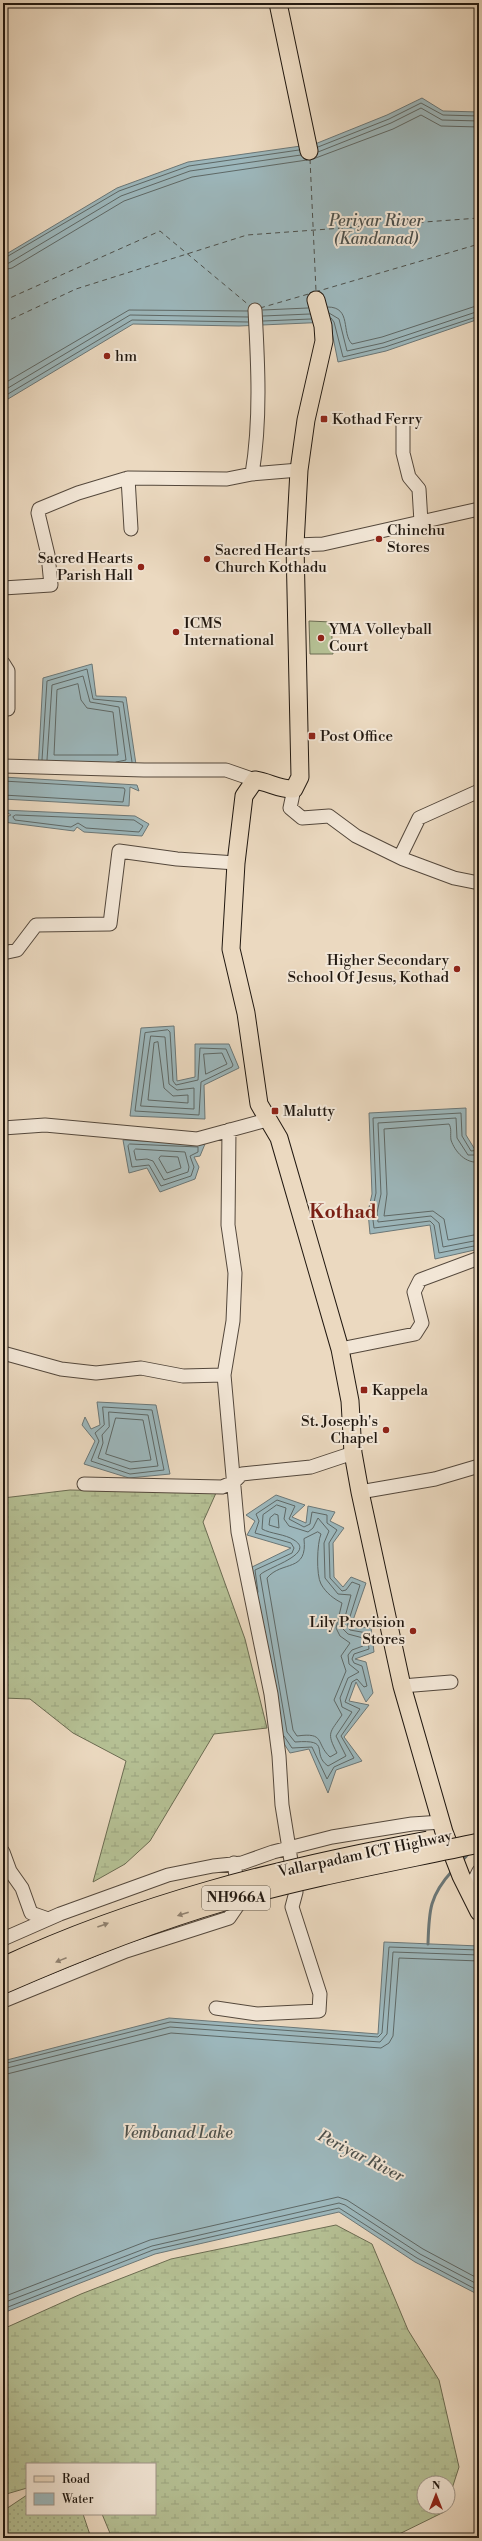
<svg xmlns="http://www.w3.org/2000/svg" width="482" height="2541" viewBox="0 0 482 2541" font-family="'Libre Bodoni',serif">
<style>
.grass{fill:url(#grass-dots);stroke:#6b6c52}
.wetland{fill:url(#wetland-marsh);stroke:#6b6c52}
.pitch{fill:#b5c094;stroke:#6b6c52}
.water{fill:#9cb7bc;stroke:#6b7777}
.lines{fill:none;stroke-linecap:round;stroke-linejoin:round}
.shore{stroke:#5e6866;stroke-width:1}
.stream{stroke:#6b7777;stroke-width:3}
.ferry{stroke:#4c504c;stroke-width:1;stroke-dasharray:5 4;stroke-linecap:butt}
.minor-casing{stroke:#54483c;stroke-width:15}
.major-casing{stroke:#211810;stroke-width:19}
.minor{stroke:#f2e6d6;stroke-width:13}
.major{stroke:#ebd9c0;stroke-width:17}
.highway-bridge-casing{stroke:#211810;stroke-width:21;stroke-linecap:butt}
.highway-bridge{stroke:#ebd9c0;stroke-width:19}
.oneway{fill:#908271}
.poi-dot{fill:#8f2418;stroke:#f2e6d6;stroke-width:1.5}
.labels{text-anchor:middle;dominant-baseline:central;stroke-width:4;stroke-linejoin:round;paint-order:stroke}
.shield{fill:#f2e6d6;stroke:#60564b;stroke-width:1}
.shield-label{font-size:14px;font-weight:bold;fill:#211810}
.poi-label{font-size:15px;fill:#211810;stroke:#f2e6d6;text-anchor:start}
.street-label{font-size:15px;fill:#211810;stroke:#f2e6d6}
.water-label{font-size:16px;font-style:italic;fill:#4c504c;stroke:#f2e6d6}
.district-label{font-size:19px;font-weight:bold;fill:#7a1f14;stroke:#f2e6d6}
</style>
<defs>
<pattern id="grass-dots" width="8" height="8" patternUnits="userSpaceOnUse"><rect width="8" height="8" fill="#b5c094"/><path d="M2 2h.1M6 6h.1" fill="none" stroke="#9ba47f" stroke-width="1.8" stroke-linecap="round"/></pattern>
<pattern id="wetland-marsh" width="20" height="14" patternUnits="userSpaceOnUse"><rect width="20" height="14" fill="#b5c094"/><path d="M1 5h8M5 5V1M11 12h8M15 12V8" fill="none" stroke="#9ba47f"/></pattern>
</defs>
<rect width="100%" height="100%" fill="#ebd9c0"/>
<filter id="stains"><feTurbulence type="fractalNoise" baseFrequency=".005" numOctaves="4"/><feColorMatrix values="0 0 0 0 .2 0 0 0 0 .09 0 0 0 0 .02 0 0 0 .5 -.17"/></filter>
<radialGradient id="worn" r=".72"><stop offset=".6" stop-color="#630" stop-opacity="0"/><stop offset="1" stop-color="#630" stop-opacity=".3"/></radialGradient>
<path class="grass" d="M27,2495V2514H83L91,2538H3V2511Z"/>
<path class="wetland" d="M70,1490L216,1493L203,1522L245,1639L267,1728L214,1734L150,1841L125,1864L93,1882L126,1761L73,1733L30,1699L3,1698V1498Z
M336,2225L372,2244L408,2330L439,2380L459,2467L448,2501V2483H424V2507H446L444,2512L391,2538H112L102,2514H155V2464H27V2488L3,2495V2329L81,2294L171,2259Z"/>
<path class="pitch" d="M309,621L331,622L333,654H310Z"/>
<path class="water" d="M422,98L443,111L479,112V319L386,351L338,362L330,322L239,326L133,324L3,402V256L117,188L188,162L315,144L387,115Z
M92,664L96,696L126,697L137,771H38L43,678Z
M3,777L137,785L139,791L130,787L129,806L3,799Z
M3,810L135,816L149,824L142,836L84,832L77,827L74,831L3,822L5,813L6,817L11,815Z
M174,1026L177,1081L195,1077V1044H229L239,1068L204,1085L205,1119L130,1116L141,1028Z
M466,1108V1135L474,1148L479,1145V1249L435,1259L430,1225L370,1234L368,1212L372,1194L369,1113Z
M123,1140L205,1144L200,1156L194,1157L199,1167L195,1179L160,1192L147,1168L129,1173Z
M97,1402L156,1405L170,1474L129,1478L84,1464L95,1441L82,1425L85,1417L91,1429L100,1425Z
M276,1495L305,1505L292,1517L306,1523L308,1506L335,1512L330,1521L344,1528L333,1543L334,1577L343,1587L351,1577L366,1583L351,1626L371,1628L374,1652L355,1659L366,1662L373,1693L366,1702L356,1682L349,1701L369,1705L344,1737L362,1761L336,1770L328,1793L309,1749L290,1753L279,1736L250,1568L291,1548L247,1535L255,1521L246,1515Z
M384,1942L479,1946V2295L415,2262L339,2212L155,2254L3,2313V2061L169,2018L378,2034Z"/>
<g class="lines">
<path class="shore" d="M318,147L389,119L421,103L443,115L479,116
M318,152L391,123L421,108L442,120L479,121
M313,159L393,129L421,115L441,126L479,127
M3,259L119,191L189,166L299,150
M3,264L9,263L121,196L190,171L301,155
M3,270L12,268L124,201L192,177L307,160
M328,307C352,307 341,333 352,344L382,337L479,305
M263,310L308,308
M329,313L339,319L347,351L383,343L479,311
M263,316L310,314
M331,318L334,322L343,357L385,347L479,316
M263,321L311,319
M3,384L129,310L248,311
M3,391L130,315L248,317
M3,397L132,320L248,322
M78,684L81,700L87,708L113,712L118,755H54L57,690Z
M42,760L47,681L87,669L93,699L123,702L132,762
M47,760L52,685L83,676L90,702L119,707L126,760L116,762
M3,781L124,788L125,790L123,802L3,795
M16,815L134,820L143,826L139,832L86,828L78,823L71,827L15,820L13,817Z
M168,1030L170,1032L173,1081L176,1085L198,1080L200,1048L226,1049L233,1065L232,1067L201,1082L199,1115L135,1111L145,1033Z
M151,1036L165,1037L169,1084L177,1090L194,1088V1109L141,1106Z
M158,1042L164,1088L173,1096L188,1095V1103L148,1100L154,1043Z
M204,1054L222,1053L227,1064L206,1074Z
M130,1144L198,1147V1152L190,1156L194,1167L191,1176L161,1186L149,1165L132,1167L128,1146Z
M136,1149L185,1152L189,1167L188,1172L164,1180L153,1161L147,1159L136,1160L134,1151Z
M479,1150L471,1151L462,1136L461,1113L373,1118L376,1193L372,1212L374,1228L430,1221L434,1225L439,1253L479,1245
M479,1155H468L457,1138L456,1118L378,1123L381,1194L377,1213L378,1222L431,1216L439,1223L443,1247L479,1240
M161,1156L178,1157L181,1168L167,1173L159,1159Z
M479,1162C466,1164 455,1152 451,1140C450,1134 452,1129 449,1124L384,1129L387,1194L384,1216L433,1211L444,1219L448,1240L479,1234
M103,1407L152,1410L164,1470L130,1474L91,1461L99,1441L95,1433L104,1425Z
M109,1412L148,1415L158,1466L130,1469L98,1458L103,1443L102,1435L109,1427Z
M116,1418L143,1420L151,1460L131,1462L106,1454Z
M277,1505L286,1508L284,1519L289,1526L308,1532L313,1528L318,1518L329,1531L324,1543L325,1578L338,1594L351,1595L342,1628L348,1634L363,1638V1646L352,1650L348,1655L349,1664L359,1672L348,1678L340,1698L342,1707L352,1712L336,1736L346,1756L328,1766C310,1753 333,1739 295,1742L287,1732L260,1575C265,1568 317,1554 294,1540C285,1534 271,1534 262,1529L263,1515Z
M275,1514L278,1515L279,1528L269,1525L270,1518Z
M318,1532L321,1534C317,1543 316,1575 321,1584C326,1593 334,1599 342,1603L336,1628L340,1636L350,1643L341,1656L346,1671L334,1700L342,1715C330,1733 326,1732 337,1753L330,1757C315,1743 326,1732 297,1736L293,1730L267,1578C282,1560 308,1573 304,1539Z
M258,1592L255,1570L292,1553L294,1548L291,1543L255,1533L259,1521L256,1514L277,1500L295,1506L289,1519L304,1527L310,1524L312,1512L327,1515V1523L337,1530L329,1543L330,1578L342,1591L346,1590L352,1582L360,1585L347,1626L350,1630L367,1633L369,1649L354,1654L352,1659L354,1663L362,1666L367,1686L364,1687L357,1679L352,1682L345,1702L360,1709L341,1736L354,1758L334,1767L327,1779L312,1747L292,1748L284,1736
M3,2064L170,2022L378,2037L382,2033L389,1947L479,1950
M3,2069L170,2027L380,2042L387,2034L393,1952L479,1955
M3,2075L171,2033L381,2048L389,2043L393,2036L399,1958L479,1961
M3,2297L150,2240L338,2197L347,2200L423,2249L479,2279
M3,2303L152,2246L339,2203L345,2205L420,2254L479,2285
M3,2309L153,2250L339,2208L417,2258L479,2291"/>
<path class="stream" d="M461,1862L469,1853
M428,1944C429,1911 429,1896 453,1870"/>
<path class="ferry" d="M310,159L316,291
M315,292L479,244
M3,301L160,231L250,306
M260,308L312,293
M3,323L76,289L247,235L479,218"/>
<defs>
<path id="minor" d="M403,426V453L409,477L419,489L421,522
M252,474C261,421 258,363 255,310
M128,478L131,529
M295,545L323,544L479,509
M3,588L51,585L48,555L38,513L39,509L78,493L128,478L227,479L252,474L299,470
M3,663L8,671V709H3
M3,766L144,770H226L255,780
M294,789L290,808L302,818L329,816L356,836L403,859L454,878L479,883
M400,857L419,818L479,791
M3,953L17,950L36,925L110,924L119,851L177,859L236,863
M3,1128L45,1125L197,1139L267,1120
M340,1349L415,1334L422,1323L414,1292L420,1280L479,1258
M3,1353L61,1369L96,1373L141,1368L183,1376L224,1375L233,1321L235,1273L228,1225L229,1130
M84,1484L222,1487L234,1482L242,1474L311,1467L353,1453
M360,1492L435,1479L479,1466
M402,1686L451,1682
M3,1852L10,1871L22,1888L31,1913L48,1919
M469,1891L479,1871
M3,1939L60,1914L168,1875L213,1866L242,1863L273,1852L332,1837L412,1824L442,1822
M3,2001L126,1951L229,1918L240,1902L234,1863
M216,2008L257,2014L319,2011L320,1994L292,1907L296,1892L282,1805L279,1756L271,1694L238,1532L224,1375"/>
<path id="major" d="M278,3L309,151
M316,300L323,326L324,341L306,420L299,470L295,545L300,777L294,789C280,790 269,782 255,780L244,796L236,863L231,949L246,1013L259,1104L279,1138L340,1349L350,1401L353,1453L360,1492L402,1686L444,1832L461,1876L479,1912"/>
</defs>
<use href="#minor" class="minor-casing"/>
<use href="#major" class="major-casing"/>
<use href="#minor" class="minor"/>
<use href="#major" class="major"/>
<defs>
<path id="highway-bridge" d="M3,1967C138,1904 282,1868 428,1841
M3,1984C76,1952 151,1922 227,1900C310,1876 395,1861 479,1843"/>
</defs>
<use href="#highway-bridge" class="highway-bridge-casing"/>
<use href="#highway-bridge" class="highway-bridge"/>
</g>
<defs><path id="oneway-solid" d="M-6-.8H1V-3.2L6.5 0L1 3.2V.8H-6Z"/></defs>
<g class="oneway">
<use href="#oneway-solid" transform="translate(183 1914) rotate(162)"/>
<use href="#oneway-solid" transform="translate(103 1925) rotate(-20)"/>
<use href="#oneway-solid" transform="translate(61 1960) rotate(158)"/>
</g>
<g class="poi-dot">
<circle cx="107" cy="356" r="4"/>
<rect x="320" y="415" width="8" height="8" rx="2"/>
<circle cx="379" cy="539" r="4"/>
<circle cx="207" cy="559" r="4"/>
<circle cx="141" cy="567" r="4"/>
<circle cx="176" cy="632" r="4"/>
<circle cx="321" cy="638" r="4"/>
<rect x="308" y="732" width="8" height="8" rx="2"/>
<circle cx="457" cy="969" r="4"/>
<rect x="271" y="1107" width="8" height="8" rx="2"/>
<rect x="360" y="1386" width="8" height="8" rx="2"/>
<circle cx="386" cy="1430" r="4"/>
<circle cx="413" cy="1631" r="4"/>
</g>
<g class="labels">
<rect class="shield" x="202" y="1886" width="68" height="24" rx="3"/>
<g class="shield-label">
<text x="236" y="1898">NH966A</text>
</g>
<g class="poi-label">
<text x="115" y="356">hm</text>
<text x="332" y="419">Kothad Ferry</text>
<text x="387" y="530">Chinchu<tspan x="387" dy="17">Stores</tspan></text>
<text x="215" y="550">Sacred Hearts<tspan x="215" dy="17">Church Kothadu</tspan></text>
<text x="133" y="558" text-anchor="end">Sacred Hearts<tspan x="133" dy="17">Parish Hall</tspan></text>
<text x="184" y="623">ICMS<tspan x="184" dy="17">International</tspan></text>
<text x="329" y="629">YMA Volleyball<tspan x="329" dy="17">Court</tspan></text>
<text x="320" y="736">Post Office</text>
<text x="449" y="960" text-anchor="end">Higher Secondary<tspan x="449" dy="17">School Of Jesus, Kothad</tspan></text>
<text x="283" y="1111">Malutty</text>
<text x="372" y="1390">Kappela</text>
<text x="378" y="1421" text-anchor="end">St. Joseph's<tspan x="378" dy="17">Chapel</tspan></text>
<text x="405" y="1622" text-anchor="end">Lily Provision<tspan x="405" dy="17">Stores</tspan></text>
</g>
<g class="street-label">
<text transform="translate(365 1854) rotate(-12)">Vallarpadam ICT Highway</text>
</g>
<g class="water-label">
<text x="376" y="221">Periyar River<tspan x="376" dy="18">(Kandanad)</tspan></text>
<text x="178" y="2133">Vembanad Lake</text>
<text transform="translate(361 2156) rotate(27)">Periyar River</text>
</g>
<g class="district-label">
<text x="343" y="1212">Kothad</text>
</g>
</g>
<rect width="482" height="2541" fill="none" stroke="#ebd9c0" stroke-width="16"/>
<rect x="4" y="4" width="474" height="2533" fill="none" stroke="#211810" stroke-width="2"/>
<rect x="8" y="8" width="466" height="2525" fill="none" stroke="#211810"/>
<rect x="26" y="2463" width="130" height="52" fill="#f2e6d6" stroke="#9e9487"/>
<rect x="34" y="2476" width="20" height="6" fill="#ebd9c0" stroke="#9e9487"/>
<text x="62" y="2483" font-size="12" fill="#211810">Road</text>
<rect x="34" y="2493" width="20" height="12" fill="#9cb7bc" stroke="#9e9487"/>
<text x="62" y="2503" font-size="12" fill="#211810">Water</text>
<g transform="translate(436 2495)"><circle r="19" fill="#f2e6d6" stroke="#9e9487"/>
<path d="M0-3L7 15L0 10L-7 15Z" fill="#8f2418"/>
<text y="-6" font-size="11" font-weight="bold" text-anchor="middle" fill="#211810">N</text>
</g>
<rect width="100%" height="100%" filter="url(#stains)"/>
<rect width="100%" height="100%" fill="url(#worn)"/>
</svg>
